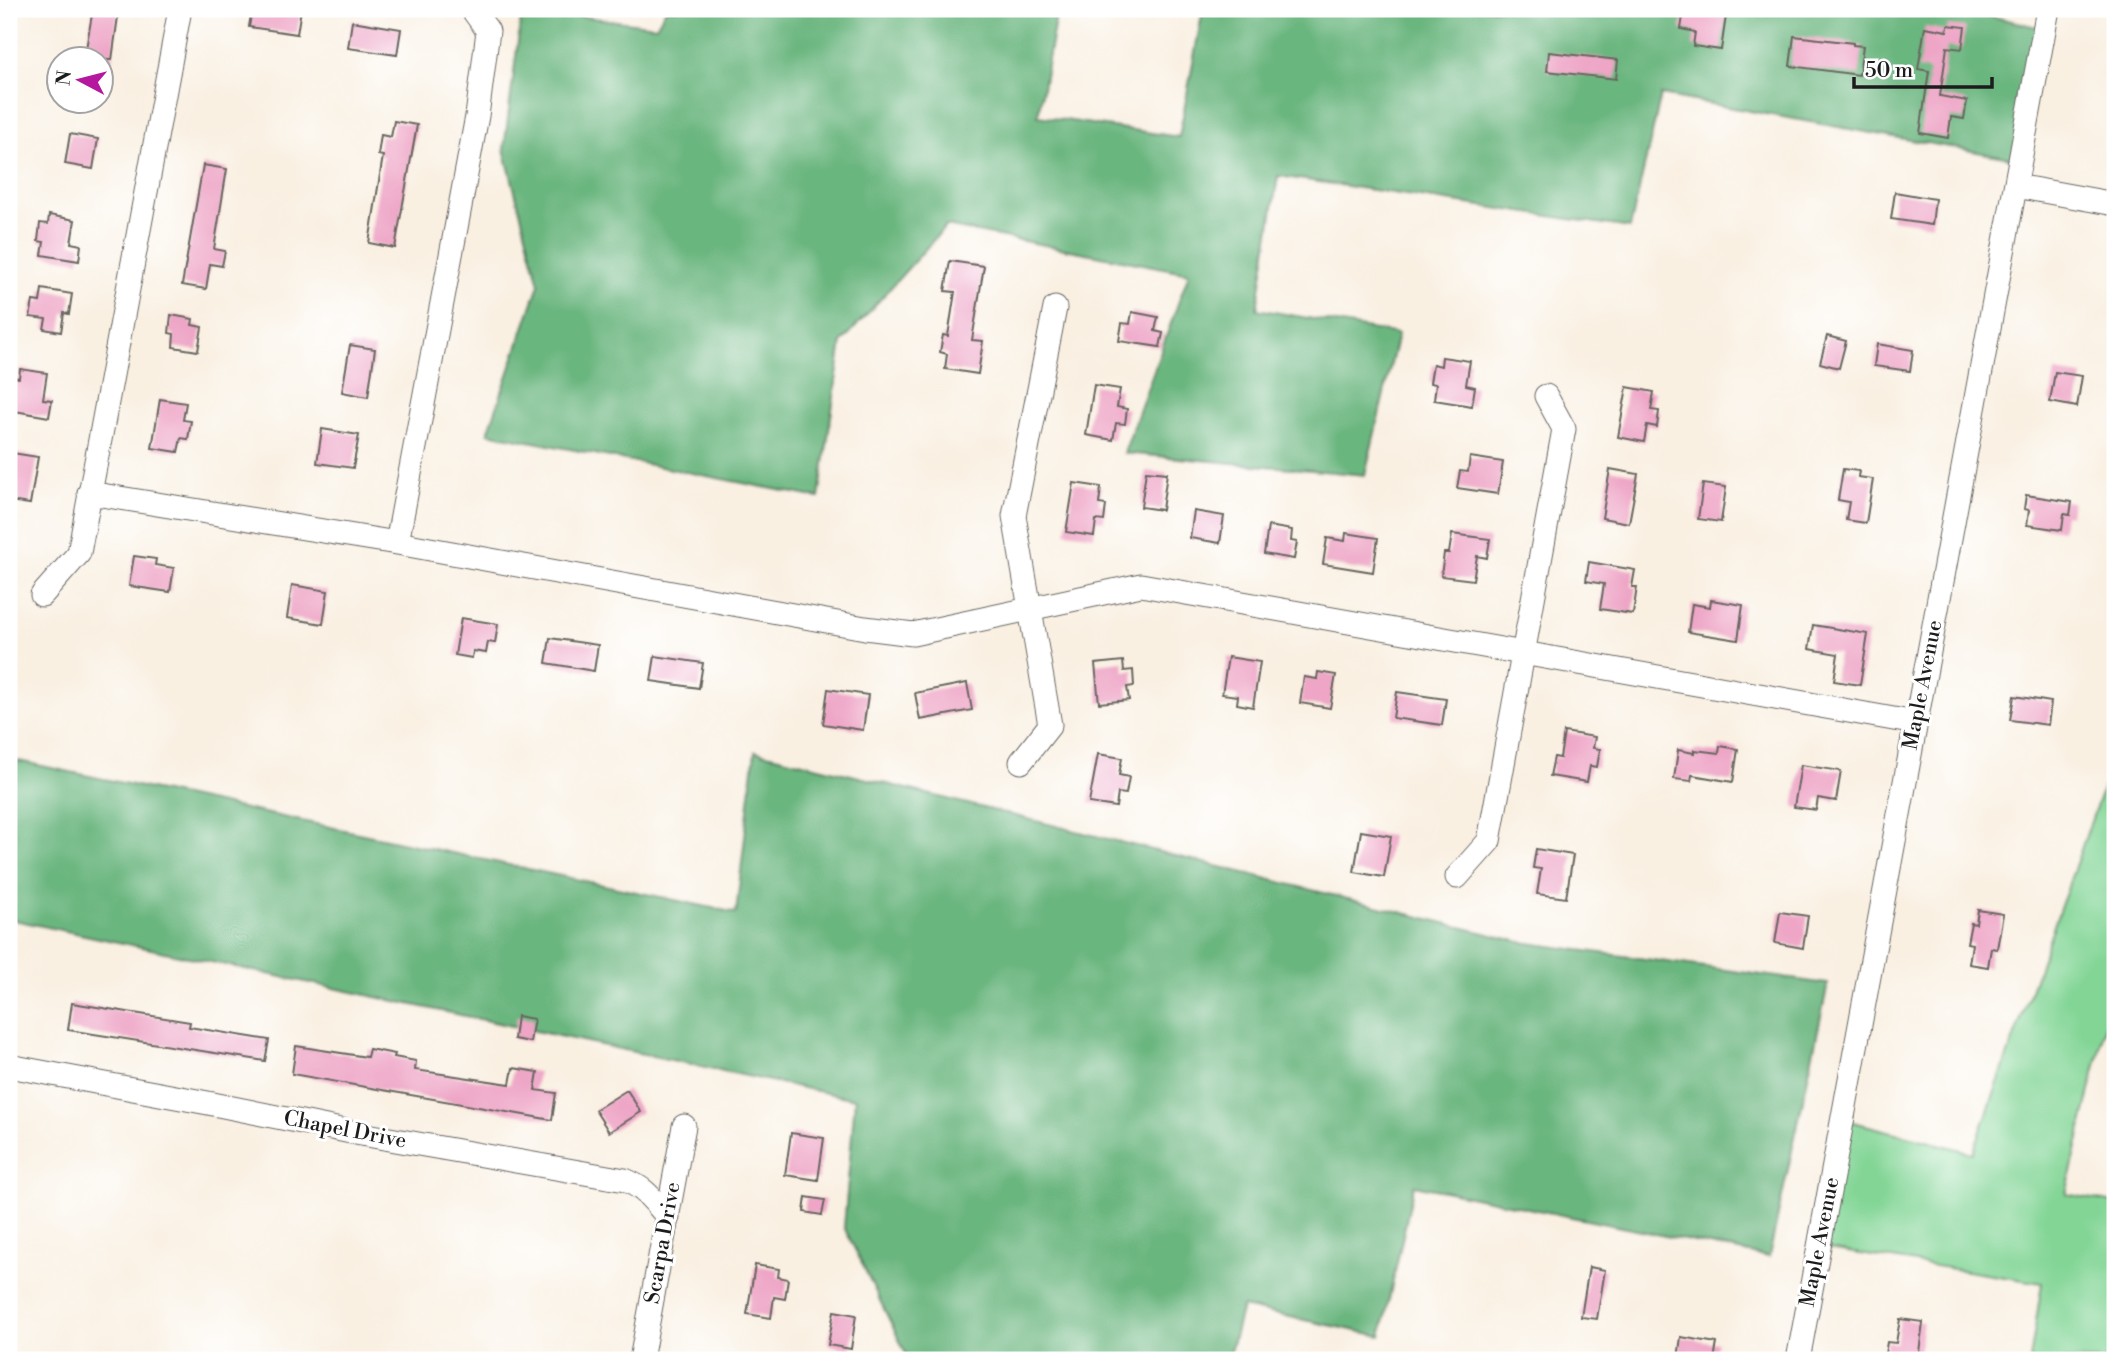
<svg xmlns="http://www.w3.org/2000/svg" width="2124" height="1369" viewBox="0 0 2124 1369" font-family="'Libre Bodoni',serif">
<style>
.green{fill:#83d596;stroke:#507859;stroke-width:2}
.forest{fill:#6ab67f;stroke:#43694e;stroke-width:2}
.building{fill:#eea5c6}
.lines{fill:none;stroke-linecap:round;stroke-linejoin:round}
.minor-casing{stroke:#696661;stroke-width:25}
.minor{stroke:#fff;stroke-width:23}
.labels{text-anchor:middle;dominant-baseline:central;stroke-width:6;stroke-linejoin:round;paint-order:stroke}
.street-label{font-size:21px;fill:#1c1c1c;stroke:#fff}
</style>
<rect width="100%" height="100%" fill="#fff"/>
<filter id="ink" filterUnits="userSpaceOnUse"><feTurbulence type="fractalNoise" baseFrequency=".0143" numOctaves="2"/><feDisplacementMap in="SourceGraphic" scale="14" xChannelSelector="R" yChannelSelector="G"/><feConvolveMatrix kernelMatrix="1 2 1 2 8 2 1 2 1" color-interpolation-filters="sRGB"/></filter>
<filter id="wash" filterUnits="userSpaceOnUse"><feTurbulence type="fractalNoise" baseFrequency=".00686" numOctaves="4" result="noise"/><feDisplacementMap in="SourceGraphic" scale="28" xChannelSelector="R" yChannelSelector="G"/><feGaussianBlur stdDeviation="1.57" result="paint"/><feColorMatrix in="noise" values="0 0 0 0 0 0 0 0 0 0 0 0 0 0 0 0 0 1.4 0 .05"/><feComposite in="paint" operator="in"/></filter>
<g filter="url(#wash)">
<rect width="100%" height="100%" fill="#f9f0e2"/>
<path class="green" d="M2115,754V983L2066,1194L2115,1203V1360H2030L2042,1283L1816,1247L1838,1118L1973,1153Z"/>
<path class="forest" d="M522,9L656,26L666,9H1057L1038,116L1179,137L1203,9H1961L2041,28L2016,159L1661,95L1630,228L1278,176L1257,309L1398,334L1365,475L1124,453L1189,273L946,226L842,342L819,498L488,433L539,284L504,149Z
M755,751L1521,942L1828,984L1769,1257L1414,1185L1381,1336L1242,1307L1228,1360H909L844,1227L855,1099L9,919V759L736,913Z"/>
<g id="blocks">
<path class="building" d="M93,9H119L112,60H84Z
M252,9H301L297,34L249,27Z
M1684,9H1727L1721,50L1693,46L1695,32L1681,29Z
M352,21L401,29L397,55L348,48Z
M1948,25L1965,27L1962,49L1947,47L1940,96L1967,101L1964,119L1951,117L1948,138L1920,133L1929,71L1918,69L1925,27L1947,31Z
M1794,36L1853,43V45L1863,46L1859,75L1790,66Z
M1549,52L1618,60L1616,79L1547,71Z
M394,121L417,125L395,248L369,243L383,156L378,155L381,135L391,137Z
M70,134L98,139L93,169L65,164Z
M203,165L227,169L214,249L225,251L222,266L210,264L206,289L182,285Z
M1895,192L1935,199L1932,225L1891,219Z
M49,215L75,220L71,243L81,245L79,261L42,255L44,242L38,241L40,223L48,224Z
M950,261L984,266L972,340L983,341L978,374L945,369L947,354L940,352L943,335L948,336L955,292L945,291Z
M42,289L72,294L69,314L64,313L61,332L44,329L46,319L30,317L33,301L40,302Z
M1132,312L1158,317L1155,331L1163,333L1160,347L1119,341L1122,323L1130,324Z
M171,315L193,319L192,325L202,327L198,351L173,347L174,334L169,333Z
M1827,336L1846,341L1839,368L1820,363Z
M1877,344L1913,350L1910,371L1874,366Z
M350,345L375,349L368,397L342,392Z
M1442,357L1470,361L1466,385L1475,387L1472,406L1434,400L1436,384L1430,383L1433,364L1441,366Z
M20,369L47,373L43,399L52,400L49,417L9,410L11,377L19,378Z
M2055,372L2082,376L2077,407L2050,402Z
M1094,385L1120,389L1117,407L1127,409L1125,424L1116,423L1113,440L1086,435Z
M1627,387L1654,392L1651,410L1659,411L1657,427L1647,425L1644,442L1618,437Z
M160,399L186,403L183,420L191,421L188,439L181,438L178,452L152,448Z
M322,429L359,435L353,468L317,463Z
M12,453L38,457L30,504L9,501V474Z
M1470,457L1503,462L1498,494L1457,488L1460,471L1468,472Z
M1610,469L1638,474L1629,523L1602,518Z
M1843,469L1859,471L1858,477L1873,479L1866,523L1846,520L1849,502L1838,500Z
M1146,471L1167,473L1162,510L1141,507Z
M1074,483L1101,487L1099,504L1106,505L1104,521L1096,520L1094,536L1066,532Z
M1703,484L1726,487L1721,522L1698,519Z
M2026,495L2072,502L2070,515L2064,514L2062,530L2027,525L2029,510L2024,509Z
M1194,511L1224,516L1220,543L1190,538Z
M1268,526L1292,530L1291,541L1297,542L1294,559L1264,554Z
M1346,533L1378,538L1373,572L1323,564L1327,538L1345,541Z
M1452,534L1490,539L1487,558L1477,556L1473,580L1441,576L1444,553H1449Z
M134,556L156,559L155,565L174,568L170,592L129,586Z
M1589,562L1635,570L1632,587H1637L1633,614L1600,609L1604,584L1586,581Z
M292,585L328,591L323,624L287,618Z
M1711,600L1743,605L1738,640L1688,632L1692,604L1710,607Z
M461,618L498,624L495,643L488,642L486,653L473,651L472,658L455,655Z
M1813,625L1868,634L1860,685L1834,681L1838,654L1809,649Z
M550,638L598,645L594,671L546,663Z
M655,656L703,663L699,688L651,681Z
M1228,657L1260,662L1253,707L1237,704L1238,696L1222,694Z
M1123,661L1124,671L1133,670L1134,686L1127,687L1129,700L1099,703L1095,664Z
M1318,672L1336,675L1330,708L1300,703L1304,677L1317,679Z
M967,683L972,710L920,720L915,693Z
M828,689L868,695L863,730L823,724Z
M1397,692L1446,699L1442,725L1393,718Z
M2014,696L2051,702L2048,725L2010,720Z
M1564,732L1595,737L1593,748L1600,749L1597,767L1590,766L1587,782L1550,776L1554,757L1560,758Z
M1720,746L1738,749L1733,782L1692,775L1691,781L1674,779L1678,750L1694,753V750L1719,753Z
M1098,754L1122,758L1119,775L1129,777L1126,794L1118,793L1116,807L1089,803Z
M1801,765L1841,771L1836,801L1818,798L1816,810L1794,807Z
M1361,831L1391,836L1384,877L1354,872Z
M1536,849L1573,855L1566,898L1537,894L1541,869L1533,868Z
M1978,910L2003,914L1997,949L1991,948L1988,967L1969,964L1972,944L1967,943L1971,923L1976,924Z
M1780,912L1808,916L1803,948L1775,943Z
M72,1003L190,1022L189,1027L269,1040L265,1061L68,1030Z
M517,1016L534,1019L530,1042L514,1039Z
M296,1046L367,1057L369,1049L395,1054L394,1057L416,1061L415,1070L510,1084L513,1068L538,1072L535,1090L556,1093L552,1120L292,1074Z
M627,1090L641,1112L609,1132L595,1110Z
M791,1133L824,1138L818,1180L785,1175Z
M806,1197L825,1200L822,1215L804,1212Z
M755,1265L779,1269L778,1277L788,1279L785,1299L774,1297L771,1318L747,1314Z
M1589,1267L1605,1270L1597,1319L1581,1317Z
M834,1311L856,1315L851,1349L828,1345Z
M1900,1319L1923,1322L1918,1360H1884L1887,1342L1896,1343Z
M1681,1337L1717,1343L1714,1360L1678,1358Z"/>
</g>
</g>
<g filter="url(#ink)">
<use href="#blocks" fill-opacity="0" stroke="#696661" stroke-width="2"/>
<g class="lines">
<defs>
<path id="minor" d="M2016,186L2115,204
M89,493L397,543L865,628L913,634L1141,585L1916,723
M397,543L477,116L488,31L472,9
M42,595L79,553L180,9
M1021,762L1050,725L1014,516L1055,308
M1457,877L1489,841L1564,429L1546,396
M9,1066L208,1103L361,1134L625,1180C647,1189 652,1200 668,1217
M641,1360L684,1126
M1798,1360L2048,9"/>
</defs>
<use href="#minor" class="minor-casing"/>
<use href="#minor" class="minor"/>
</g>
</g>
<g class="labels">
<g class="street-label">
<text transform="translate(1923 685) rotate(-79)">Maple Avenue</text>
<text transform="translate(345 1130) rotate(11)">Chapel Drive</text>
<text transform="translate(1820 1242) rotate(-79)">Maple Avenue</text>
<text transform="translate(663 1243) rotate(-80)">Scarpa Drive</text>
</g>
</g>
<rect width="2124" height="1369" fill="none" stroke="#fff" stroke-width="35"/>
<g transform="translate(80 80) rotate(277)"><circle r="33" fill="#ffffff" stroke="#a4a4a4" stroke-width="2"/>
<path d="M0-5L12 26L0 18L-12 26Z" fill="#b5179e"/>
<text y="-10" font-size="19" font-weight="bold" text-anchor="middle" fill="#1c1c1c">N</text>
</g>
<path d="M1854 77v10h138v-10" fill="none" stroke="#1c1c1c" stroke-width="3.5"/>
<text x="1865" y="77" font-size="21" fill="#1c1c1c" stroke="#ffffff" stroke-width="5" paint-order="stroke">50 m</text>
</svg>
